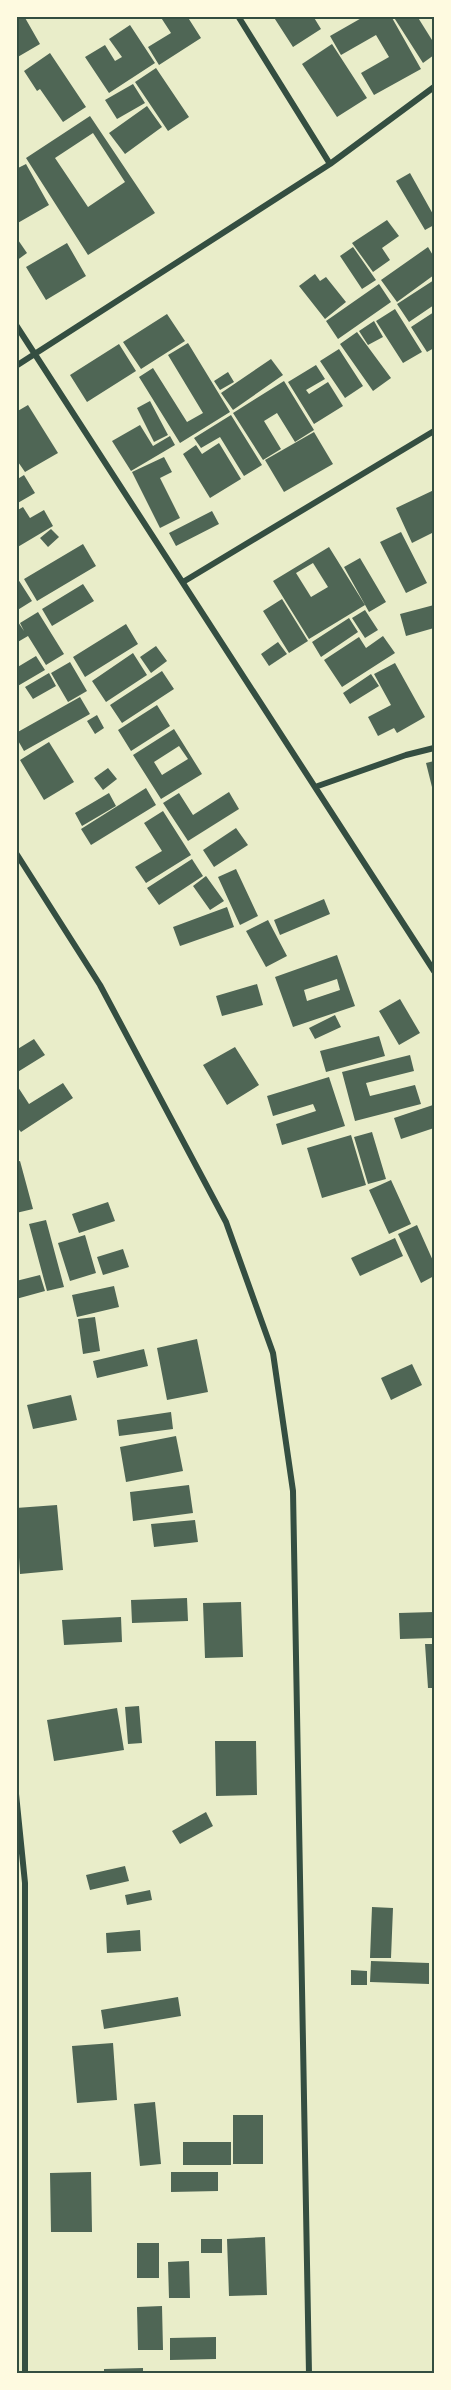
<svg xmlns="http://www.w3.org/2000/svg" width="451" height="2390" viewBox="0 0 451 2390" font-family="Lato,sans-serif">
<style>
.building{fill:#4f6655;fill-rule:evenodd}
.lines{fill:none;stroke-linecap:round;stroke-linejoin:round}
.minor{stroke:#344e41;stroke-width:6}
.neatline{fill:none;stroke:#344e41;stroke-width:2}
</style>
<rect width="100%" height="100%" fill="#e9edc9"/>
<path class="building" d="M16,16H24L40,44L16,58Z
M160,16H187L201,38L159,65L148,47L171,33Z
M273,16H313L321,29L293,47Z
M365,16H391L421,69L374,95L361,73L389,57L376,35L341,55L330,36Z
M393,16H417L432,40L434,38V55L423,63Z
M130,25L155,63L109,93L85,57L105,45L115,61L122,57L109,39Z
M332,44L367,98L337,117L302,64Z
M50,53L86,107L63,122L40,89L37,91L24,71Z
M156,68L189,117L168,131L135,82Z
M133,84L145,103L117,119L105,100Z
M147,106L162,127L125,154L109,133Z
M90,116L155,213L88,255L26,158ZM93,133L125,182L88,207L55,158Z
M26,164L49,205L16,224V169Z
M410,173L434,216V225L425,230L396,181Z
M387,220L399,236L382,248L390,260L373,272L352,243Z
M16,237L27,253L16,261Z
M67,243L86,276L46,300L26,267Z
M353,247L376,280L362,289L340,256Z
M428,247L434,257V275L397,302L381,280Z
M315,274L320,281L326,277L346,302L325,319L299,286Z
M434,280V305L409,322L397,304Z
M379,284L391,302L338,339L326,321Z
M395,309L422,352L403,363L376,321Z
M434,312V348L427,352L411,327Z
M167,314L185,341L141,369L123,342Z
M374,321L383,337L368,345L359,331Z
M357,332L391,378L373,391L340,344Z
M188,343L230,412L180,443L139,377L153,368L187,422L203,413L168,355Z
M119,344L136,371L87,402L70,375Z
M339,349L363,386L345,398L320,361Z
M271,359L283,375L233,410L221,393Z
M316,365L325,379L306,390L309,394L328,382L343,406L314,424L288,382Z
M228,372L234,382L220,390L214,381Z
M284,381L314,430L295,442L277,413L264,421L281,449L263,460L233,413Z
M150,401L168,435L154,442L137,408Z
M28,405L58,453L25,472L16,459V412Z
M231,415L262,465L244,476L220,437L201,448L194,438Z
M140,425L153,446L170,436L175,445L131,471L112,441Z
M314,432L333,464L284,492L265,460Z
M219,443L241,479L210,498L183,454L196,445L202,454Z
M164,457L172,472L160,478L180,518L160,528L132,472Z
M24,475L35,493L16,504V480Z
M434,490V532L412,543L396,508Z
M23,507L30,518L44,510L53,526L16,548V511Z
M212,511L219,524L176,546L169,533Z
M51,529L59,537L48,547L40,538Z
M401,532L427,583L406,593L380,542Z
M83,544L96,566L37,601L24,579Z
M329,547L365,605L309,639L273,581ZM313,563L328,587L311,597L296,573Z
M360,558L386,602L369,612L344,567Z
M16,576L32,601L16,611Z
M83,584L94,601L52,626L42,609Z
M282,599L308,641L289,653L263,611Z
M434,605V628L406,636L400,614Z
M365,610L378,630L365,638L352,618Z
M38,612L64,654L46,665L28,636L16,643V619L24,631L20,623Z
M349,618L358,632L321,657L312,642Z
M126,624L138,644L85,677L73,657Z
M383,636L395,653L342,687L324,660L359,637L366,648Z
M278,642L287,654L269,666L261,654Z
M156,646L167,661L151,673L140,657Z
M133,653L147,675L106,702L92,681Z
M36,656L45,670L16,687V668Z
M70,662L87,691L68,702L51,673Z
M395,663L425,717L397,733L394,728L378,736L368,717L391,705L374,674Z
M162,671L174,689L122,723L110,705Z
M49,673L56,686L33,699L25,687Z
M371,674L379,686L350,704L343,693Z
M80,697L90,714L24,751L16,737V733Z
M157,705L170,726L131,751L118,730Z
M97,715L104,728L95,734L87,721Z
M174,729L202,774L161,799L133,755ZM179,746L188,759L162,775L154,762Z
M49,742L74,782L44,800L20,760Z
M434,761V795L426,763Z
M108,768L117,779L103,790L94,778Z
M146,788L156,805L91,845L81,829Z
M229,792L239,809L188,841L163,803L179,793L193,815Z
M109,793L116,806L82,826L75,813Z
M163,811L191,855L146,883L135,867L162,851L144,823Z
M236,828L248,845L214,867L203,850Z
M192,859L203,876L159,905L147,888Z
M236,869L258,916L240,925L218,877Z
M206,876L224,901L210,910L193,886Z
M324,899L330,914L280,935L274,920Z
M227,907L234,927L180,946L173,927Z
M268,920L287,956L266,967L246,931Z
M337,955L355,1006L293,1027L275,977ZM337,979L340,990L307,1001L304,990Z
M257,984L263,1005L222,1016L216,996Z
M400,999L420,1033L399,1045L379,1011Z
M335,1015L341,1027L315,1039L309,1028Z
M379,1036L385,1056L326,1072L320,1051Z
M34,1039L45,1055L16,1073V1050Z
M235,1047L259,1085L227,1105L203,1065Z
M410,1055L414,1071L366,1083L370,1096L415,1085L421,1104L355,1121L342,1072Z
M329,1077L345,1126L282,1145L276,1124L316,1111L313,1104L273,1116L267,1096Z
M63,1083L73,1098L21,1132L16,1126V1084L29,1104Z
M433,1105L434,1128L401,1139L394,1118Z
M372,1132L386,1179L368,1184L354,1137Z
M351,1135L366,1185L322,1198L307,1148Z
M20,1161L33,1209L16,1213V1162Z
M391,1180L411,1224L389,1234L369,1190Z
M108,1202L115,1221L79,1233L72,1214Z
M46,1220L64,1287L47,1291L29,1224Z
M417,1225L434,1263V1276L421,1283L398,1234Z
M85,1235L96,1273L70,1281L58,1243Z
M395,1238L403,1256L360,1276L351,1258Z
M123,1249L129,1267L103,1275L97,1257Z
M40,1275L45,1291L16,1299V1281Z
M114,1286L119,1307L77,1317L72,1295Z
M95,1317L100,1351L83,1354L78,1319Z
M197,1339L208,1392L167,1400L157,1348Z
M144,1349L148,1366L97,1378L93,1361Z
M412,1364L422,1385L391,1400L381,1378Z
M71,1395L77,1420L33,1429L27,1405Z
M171,1412L173,1429L119,1436L117,1420Z
M176,1436L183,1471L126,1482L120,1447Z
M189,1485L193,1513L133,1521L130,1492Z
M57,1505L63,1570L20,1574L16,1508Z
M195,1520L198,1542L154,1547L151,1524Z
M187,1598L188,1621L132,1623L131,1600Z
M241,1602L243,1657L205,1658L203,1603Z
M434,1612V1638L400,1639L399,1613Z
M121,1617L122,1642L64,1645L62,1620Z
M425,1644H434V1688H428Z
M139,1706L142,1743L128,1744L125,1707Z
M117,1708L124,1750L54,1761L47,1720Z
M215,1741H256L257,1795L216,1796Z
M206,1812L213,1826L180,1844L172,1831Z
M125,1866L129,1881L90,1890L86,1875Z
M150,1890L152,1900L127,1905L125,1895Z
M372,1907L393,1908L391,1958H370Z
M140,1930L141,1951L107,1953L106,1933Z
M371,1961L429,1963V1984L370,1982Z
M351,1970L367,1971V1985H351Z
M178,1997L181,2016L104,2029L101,2010Z
M113,2043L117,2100L77,2103L72,2046Z
M155,2102L161,2164L140,2166L134,2104Z
M233,2115H263V2164H233Z
M183,2142H231V2165H183Z
M91,2172L92,2232H51L50,2173Z
M171,2172H218V2191L171,2192Z
M265,2237L267,2295L229,2296L227,2239Z
M201,2239H222V2253H201Z
M137,2243H159V2278H137Z
M189,2261L190,2298H169L168,2262Z
M162,2306L163,2350H138L137,2307Z
M216,2337V2359L170,2360V2338Z
M143,2368V2374H104V2369Z
M223,2371H263V2374H223Z"/>
<g class="lines">
<path class="minor" d="M238,16L330,164
M16,325L434,971
M16,366L330,164L434,87
M183,582L434,431
M315,787L406,755L434,748
M16,853L100,985L226,1222L273,1353L293,1491L309,2374
M16,1794L25,1883V2374"/>
</g>
<rect width="451" height="2390" fill="none" stroke="#fefae0" stroke-width="36"/>
<rect x="18" y="18" width="415" height="2354" class="neatline"/>
</svg>
